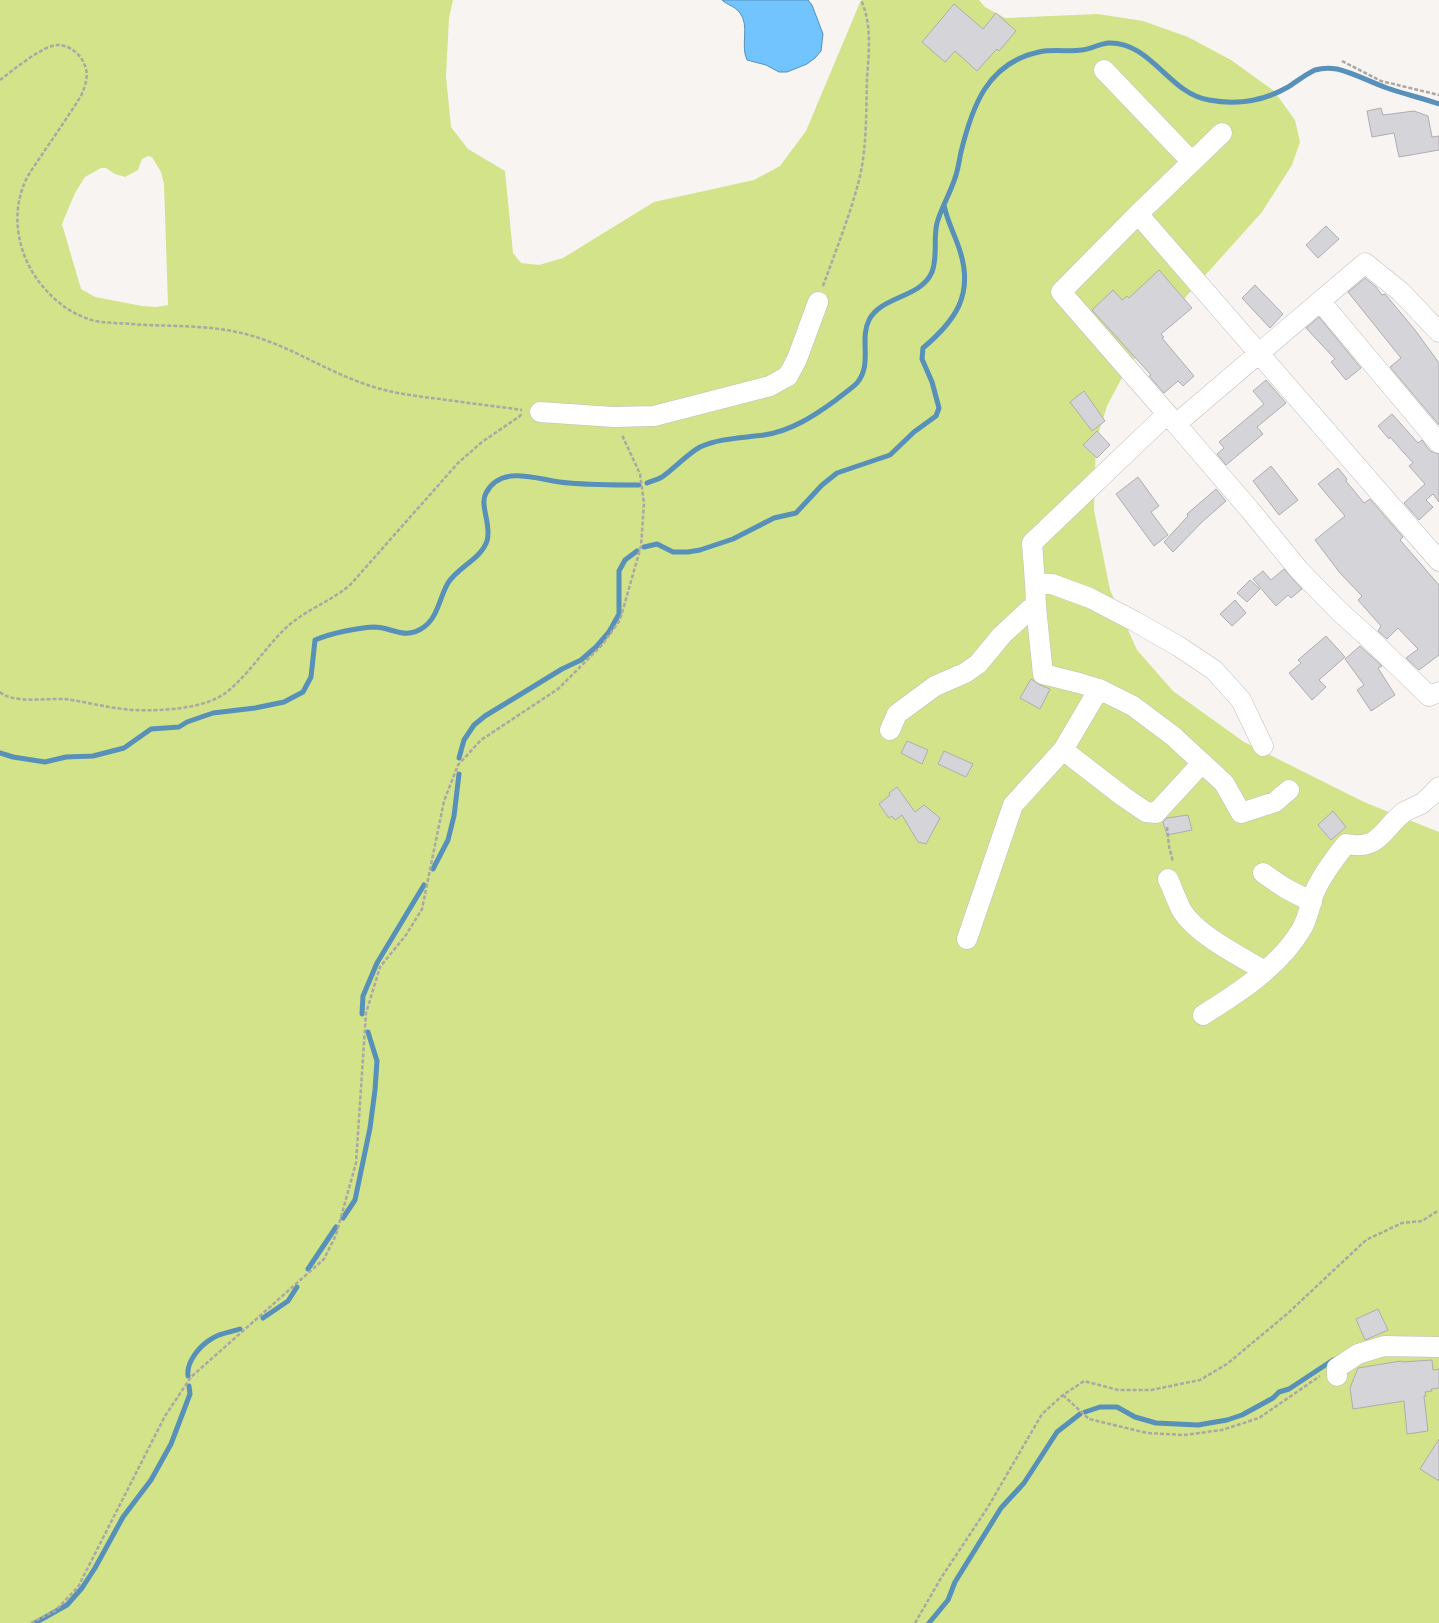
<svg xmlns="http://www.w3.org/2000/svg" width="1439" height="1623" viewBox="0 0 1439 1623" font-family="Raleway,sans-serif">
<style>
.green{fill:#d3e389;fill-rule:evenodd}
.water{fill:#71c4fe;stroke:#5790b9}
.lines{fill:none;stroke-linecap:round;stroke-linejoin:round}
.stream{stroke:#5790b9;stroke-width:5}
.building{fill:#d5d4d8;stroke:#aeadb1}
.street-casing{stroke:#c1bdbc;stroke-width:21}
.path{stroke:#aaa7a5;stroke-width:2.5;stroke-dasharray:4 2;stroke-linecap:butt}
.street{stroke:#fff;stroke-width:20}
</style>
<rect width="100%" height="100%" fill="#f8f4f2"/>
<path class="green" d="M0,0H453L449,18L446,76L451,127L468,149L505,171L513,253L521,263L539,265L563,258L654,202L754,180L780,166L806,131L861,0H979L985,7L1005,18L1098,14L1143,21L1188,37L1231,60L1274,91L1295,120L1300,142L1292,165L1262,212L1166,319L1127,368L1107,406L1096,441L1094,510L1110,590L1137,650L1173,691L1244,742L1364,802L1439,832V1623H0ZM148,156L152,157L161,172L164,184L168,305L156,307L142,306L95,297L81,289L62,224L75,193L85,177L101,168H106L115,174L125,177L138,170L142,159Z"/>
<path class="water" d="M722,0H808L812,5L823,34L821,51L815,58L807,64L787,72H779L766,65L747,60C740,45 750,26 740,13C735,6 727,5 722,0Z"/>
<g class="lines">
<path class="stream" d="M647,483C652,481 657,480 662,477C675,468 686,455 700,447C719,438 743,438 764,435C791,431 814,416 836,400C843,394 851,389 857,383C873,364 859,340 869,320C881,296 921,298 932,272C938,256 933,239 937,223C941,208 950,194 955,178C958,170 959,161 961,152C972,107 987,63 1039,52C1053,49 1068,52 1082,50C1091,49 1099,44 1108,43C1151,41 1169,94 1209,100C1236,105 1264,101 1288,87C1296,82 1306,74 1315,70C1322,68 1330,68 1337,69C1354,73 1370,82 1387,88C1404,94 1422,98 1439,104
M644,547L657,544L673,552H688L700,550L733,539L774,518L796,513L822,485L837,473L890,455L914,432L936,416L939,408L932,382L922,359L923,348C955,321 974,295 960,251C955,235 947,221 944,205
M0,753L13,757L45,762L66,757L93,756L124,748L151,729L179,727L187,722L213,713L255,708L284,702L303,692L311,677L315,640C332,633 356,628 374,627C392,627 405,641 424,627C438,617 440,596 448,583C458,567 481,559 487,541C492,525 479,505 486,493C502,462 542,482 569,483C592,485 616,485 639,485
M459,758L464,740L474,725L485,716L562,669L581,660L596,647L609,632L619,614V571L625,560L637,551
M433,869L448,840L454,816L459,774
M362,1014L363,996L377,963L424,885
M343,1218L355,1200L370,1128L375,1090L377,1061L368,1032
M308,1269L336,1227
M263,1318L288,1301L297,1287
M188,1376C186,1362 200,1345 213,1338C220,1333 231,1332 240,1329
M1085,1412L1100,1407H1117L1135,1417L1156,1423L1198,1425L1227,1420L1242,1415L1273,1398L1279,1392L1289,1389L1333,1360
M35,1623L67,1605L82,1588L95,1568L123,1517L151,1480L171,1444L190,1394L189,1386
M929,1623L948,1600L955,1582L1001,1508L1024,1483L1057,1432L1080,1414"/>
</g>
<path class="building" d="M954,4L983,29L996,13L1016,31L999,51L997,49L994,52L977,71L955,51L945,62L922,42Z
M1381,108L1383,115L1414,111L1428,116L1432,137L1439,136V150L1399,157L1394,133L1372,137L1367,111Z
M1326,226L1339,239L1318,258L1306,245Z
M1159,270L1192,308L1161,334L1164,337L1162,338L1194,376L1183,386L1178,381L1164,393L1149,376L1151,375L1092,310L1113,290L1122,300L1127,296L1129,298Z
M1365,278L1376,287L1382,295L1385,294L1415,330L1439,363V425L1390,367L1401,358L1348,292Z
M1255,285L1283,314L1270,328L1242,298Z
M1319,317L1361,368L1346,380L1331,362L1335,359L1306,328Z
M1266,380L1286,403L1257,427L1263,434L1226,465L1217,454L1224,448L1219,442L1264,404L1253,391Z
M1084,391L1105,421L1092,431L1070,402Z
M1392,414L1418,443L1422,440L1430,451L1439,454V502L1433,494L1426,500L1433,507L1419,520L1404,503L1425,484L1409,466L1413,463L1390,437L1389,439L1378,426Z
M1097,431L1110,445L1097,458L1083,445Z
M1271,466L1298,500L1279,515L1253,481Z
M1338,468L1347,479L1346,481L1364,503L1370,499L1403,537L1400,540L1439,585V655L1419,670L1406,658L1418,649L1398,628L1387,639L1378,631L1381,626L1358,600L1362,596L1340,573L1315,540L1345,516L1318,484Z
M1138,477L1159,506L1151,512L1168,535L1154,546L1116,494Z
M1216,489L1226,501L1202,522L1173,552L1164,542L1188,516L1187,514Z
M1284,569L1302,589L1291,598L1288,595L1276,606L1253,579L1263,571L1271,580Z
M1250,580L1260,589L1247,602L1237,593Z
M1235,600L1246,613L1232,626L1220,614Z
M1326,636L1345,657L1319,680L1326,687L1312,700L1289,673L1301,663L1298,660Z
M1360,646L1382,666L1378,668L1395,695L1371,711L1357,690L1364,685L1345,659Z
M1031,679L1040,685L1050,689L1040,709L1020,698Z
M907,741L928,750L922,764L901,753Z
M944,751L973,764L966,777L938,764Z
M897,787L915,812L924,805L940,818L926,844L918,842L902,815L895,820L892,816L889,818L879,804L890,795L889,793Z
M1333,811L1346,827L1331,840L1318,825Z
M1188,815L1192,830L1167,835L1163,822L1167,818Z
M1378,1309L1388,1330L1365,1340L1356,1319Z
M1432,1360L1433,1370L1439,1369V1388L1431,1389L1432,1391L1425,1392L1426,1396H1424L1428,1431L1407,1434L1404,1401L1353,1409L1350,1388L1358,1368L1401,1361L1402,1362Z
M1439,1439V1481L1420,1469Z"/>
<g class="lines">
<defs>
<path id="street" d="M1104,70L1192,162
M1138,214L1439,561
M1321,302L1439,443
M1439,332L1401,292L1365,263L1176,424L1250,510L1299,570L1339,611L1371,640L1429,696L1439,692
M540,412L613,417L654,416L770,386L788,376L797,359L818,302
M1175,423L1061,292L1138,214L1222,133
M1035,583L1052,584L1090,598L1136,622L1178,646L1214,670L1241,700L1263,746
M1099,689L1133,706L1173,736L1224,783L1241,813L1275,802L1289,790
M890,730L897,714L935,686L965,673L978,664L1002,635L1030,609L1036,607
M1063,750L1124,797L1146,812L1156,813L1202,763
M1263,873L1285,888L1312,902
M1168,879C1173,890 1177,901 1182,911C1197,935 1241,957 1265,971
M967,939L1013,805L1063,750L1099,689L1079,683L1043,674L1036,607L1035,583L1032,543L1167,414
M1203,1015C1238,993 1279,967 1301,930C1308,919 1310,905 1314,893C1322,875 1334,859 1346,844C1380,851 1382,829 1404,812C1409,809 1415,807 1421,804C1427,800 1433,793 1439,787
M1337,1376V1368L1358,1354L1384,1346L1439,1347"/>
</defs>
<use href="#street" class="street-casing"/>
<path class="path" d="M1342,61L1381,81L1439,95
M0,80C12,71 43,45 58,45C67,45 76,51 81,58C90,71 87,82 81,96C69,115 56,134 43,153C36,164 27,175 23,187C11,219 19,256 40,283C54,301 72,315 95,321C107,323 119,323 131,324C170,327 211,324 249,335C290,346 326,371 365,384C389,393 415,396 440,399C467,403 495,406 522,410
M823,286C836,250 851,213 860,176C867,145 866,110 867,78C869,52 872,24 861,0
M0,692C13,704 48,698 65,699C88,702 111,709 135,710C162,711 207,709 228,691C251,672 266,646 288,626C307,609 332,601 351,584L458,463L482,442L520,416L522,413
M1167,827L1169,846L1173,862
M1063,1395L1089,1419L1147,1433L1184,1435L1222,1430L1259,1418L1320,1376
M31,1623L55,1611L78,1587L165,1416L191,1377L324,1259L336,1235L356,1163L366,1013L380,967L406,935L422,909L444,801L458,765L481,740L558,689L602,645L620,620L641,546L644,503L640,474L622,435
M915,1623L941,1578L988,1507L1042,1414L1063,1395L1084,1381L1118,1390H1151L1200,1380L1227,1364L1287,1314L1366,1240L1402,1223L1422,1221L1439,1210"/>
<use href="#street" class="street"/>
</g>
</svg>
